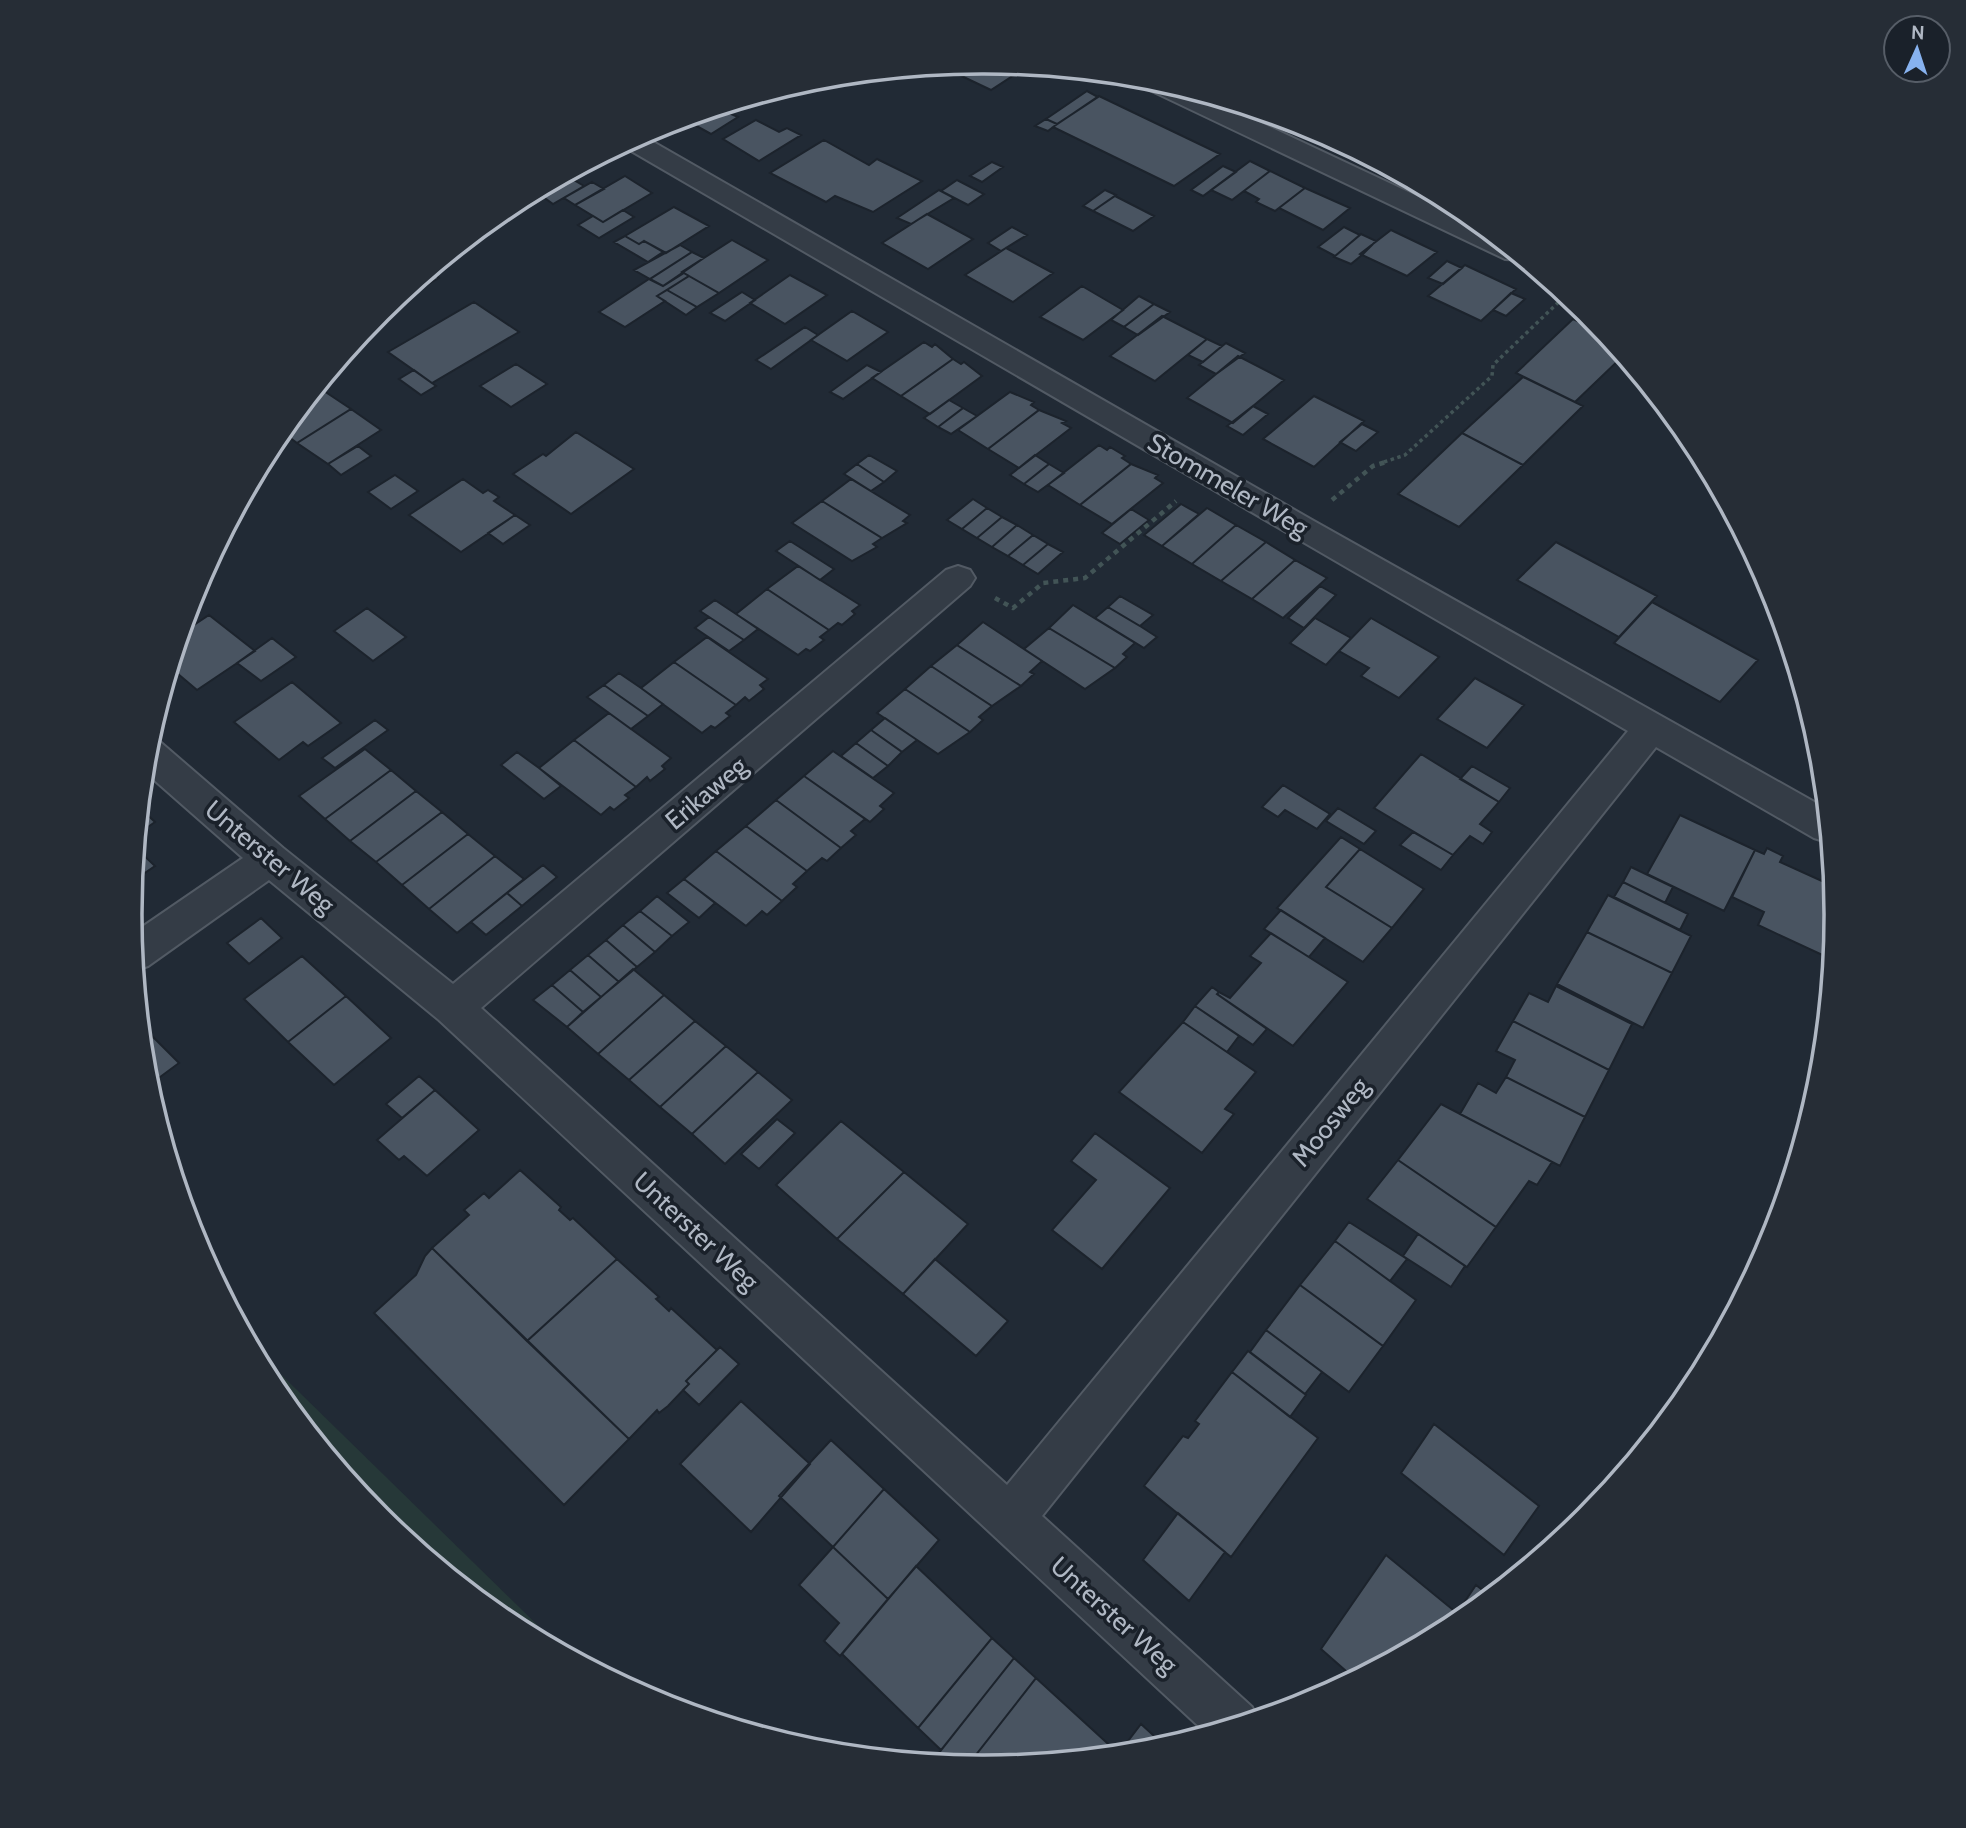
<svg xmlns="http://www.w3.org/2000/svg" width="1966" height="1828" viewBox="0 0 1966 1828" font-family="Cabin,sans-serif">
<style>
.green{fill:#263838}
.building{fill:#495461;stroke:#1c232c;stroke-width:2}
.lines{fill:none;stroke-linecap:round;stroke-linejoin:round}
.minor-casing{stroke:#525a64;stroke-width:4}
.path-far1{stroke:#425456;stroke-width:3.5;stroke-dasharray:3.5 3.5;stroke-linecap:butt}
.path{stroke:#425456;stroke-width:4.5;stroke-dasharray:5 5;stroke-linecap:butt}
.minor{fill:#343c46;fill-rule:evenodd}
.labels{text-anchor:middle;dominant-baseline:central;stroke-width:7;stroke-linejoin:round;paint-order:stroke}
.street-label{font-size:26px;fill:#afb7c3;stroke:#1a212a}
.rim{fill:none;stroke:#afb7c3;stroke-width:3.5}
</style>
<rect width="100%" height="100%" fill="#212a35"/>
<path class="green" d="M250,1344L567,1654L509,1623L380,1517L274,1387Z"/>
<path class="building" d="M983,61L1028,66L991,90L951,71L963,63Z
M1087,91L1098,97L1057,124L1046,119Z
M756,96L729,113L738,117L711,134L682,118Z
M1099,96L1220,154L1174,186L1053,127Z
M1046,119L1057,124L1048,131L1035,126Z
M756,120L779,132L787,128L801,135L759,161L723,139Z
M824,140L869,165L877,159L922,181L873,212L835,196L826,202L770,173Z
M595,159L602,164L542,196L534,192Z
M1250,161L1270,171L1232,200L1211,190Z
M992,162L1003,167L982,182L970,176Z
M1223,166L1236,172L1203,196L1191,190Z
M1270,171L1305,188L1275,211L1256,202L1259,199L1244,191Z
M625,176L652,193L603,222L575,205Z
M572,179L584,186L553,204L542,196Z
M957,180L984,194L968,205L941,191Z
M592,182L604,189L575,205L564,198Z
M1305,188L1350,208L1323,230L1279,208Z
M939,190L954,198L911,224L897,218Z
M1105,190L1116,195L1093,211L1083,206Z
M1115,196L1154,216L1133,231L1093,211Z
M674,207L709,226L666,253L644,241L639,244L625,236Z
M623,210L634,217L599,238L578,225L593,216L603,222Z
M927,214L973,239L928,269L882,243Z
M1012,227L1027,235L1001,251L988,243Z
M1344,227L1360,235L1335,256L1318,247Z
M1391,230L1437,252L1407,276L1360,254Z
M1361,234L1376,241L1362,255L1351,264L1334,257Z
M625,236L639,244L644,241L663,252L648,262L614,242Z
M732,240L768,260L719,293L682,272Z
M680,245L692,252L650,279L634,270Z
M1006,248L1053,273L1013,302L965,275Z
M692,252L704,258L663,286L650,279Z
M1447,261L1462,268L1443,284L1428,278Z
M1465,265L1516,289L1481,321L1428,296Z
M429,271L439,278L383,309Z
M684,273L689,276L657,296L665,301L625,327L599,312L649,279L663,286Z
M790,275L827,295L785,324L750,303Z
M689,276L719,293L697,307L667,290Z
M1082,286L1123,310L1083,340L1040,317Z
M667,290L697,307L686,315L657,296Z
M742,292L755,300L725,321L710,313Z
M1511,293L1525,299L1506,316L1493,310Z
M1139,296L1154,304L1124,327L1111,320Z
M474,302L519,332L432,383L388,352Z
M1154,304L1170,312L1138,335L1124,327Z
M852,311L888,332L847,361L811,340Z
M1162,316L1207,339L1155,381L1110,356Z
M1573,319L1604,333L1623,356L1575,402L1516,373Z
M805,327L818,335L771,369L756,360Z
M1207,339L1222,346L1203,362L1188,355Z
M924,342L932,347L935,344L953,359L901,396L872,378Z
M1226,343L1245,353L1216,374L1199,365Z
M1238,356L1284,380L1233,423L1187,398Z
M953,359L961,364L964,362L982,376L930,414L901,396Z
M516,364L547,384L511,407L480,386Z
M867,365L881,372L843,399L830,392Z
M414,370L432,383L436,386L421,395L399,379Z
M1523,377L1583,406L1523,465L1462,433Z
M318,387L351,409L297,443L281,431Z
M1010,392L1034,402L1031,405L1039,410L988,449L958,430Z
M1314,396L1364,421L1314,467L1263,439Z
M949,400L963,408L938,427L924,418Z
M1253,406L1268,414L1243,435L1227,426Z
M963,408L977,416L951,434L938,427Z
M351,409L381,430L328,464L297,443Z
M1039,410L1066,421L1062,423L1071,428L1019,468L988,449Z
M1362,424L1378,432L1356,451L1340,442Z
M576,432L634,469L571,514L513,474L543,454L546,456Z
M1462,433L1523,465L1459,527L1398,494Z
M1099,445L1107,450L1110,447L1125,456L1122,458L1131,464L1080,505L1048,485Z
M358,446L371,456L341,475L328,464Z
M869,455L897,471L884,482L857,464Z
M1035,455L1049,464L1024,484L1010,475Z
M857,464L884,482L871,491L844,474Z
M1049,464L1064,473L1038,492L1024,484Z
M1131,464L1158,475L1155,478L1163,483L1112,524L1080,505Z
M395,475L418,491L391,509L368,492Z
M463,479L483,493L488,490L499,497L494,501L515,515L461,552L409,515Z
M851,479L910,515L903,521L907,523L882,538L822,501Z
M973,499L987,508L962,529L947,520Z
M822,501L882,538L873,544L877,547L852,561L792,523Z
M1181,504L1199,514L1162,546L1144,535Z
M987,508L1002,517L977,538L962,529Z
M1207,508L1236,525L1192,564L1162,546Z
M1131,509L1149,520L1120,544L1102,533Z
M515,515L530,525L503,544L488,533Z
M1002,517L1017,525L992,547L977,538Z
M1017,525L1033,535L1008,556L992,547Z
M1236,525L1266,542L1221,581L1192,564Z
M1033,535L1048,544L1023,565L1008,556Z
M790,541L834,569L820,580L776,551Z
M1266,542L1295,560L1252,599L1221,581Z
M1556,542L1657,596L1619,637L1517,580Z
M1048,544L1063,552L1038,574L1023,565Z
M1295,560L1327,578L1283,618L1252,599Z
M798,566L860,605L852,611L855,614L842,625L838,623L829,630L767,589Z
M1320,586L1336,595L1304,628L1288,618Z
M767,589L829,630L820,637L824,640L810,651L806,649L798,655L736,614Z
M1120,596L1153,615L1140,626L1108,607Z
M715,600L736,614L758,629L744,640L700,611Z
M1652,602L1758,660L1720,702L1614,643Z
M1073,605L1135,643L1123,654L1127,657L1115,668L1049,628Z
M1108,607L1140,626L1157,637L1144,648L1095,618Z
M367,608L406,637L373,661L334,631Z
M209,615L255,651L197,690L171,668L182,633Z
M709,617L744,640L729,651L695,628Z
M1315,618L1351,638L1326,665L1290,643Z
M1371,618L1439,657L1399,698L1361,676L1369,668L1339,651Z
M983,622L1042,661L1030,672L1034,674L1021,686L957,645Z
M1049,628L1115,668L1085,689L1024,649Z
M707,637L768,679L760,685L764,689L749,701L745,697L736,705L674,662Z
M272,638L296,657L261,681L237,663Z
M957,645L1021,686L992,706L931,666Z
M674,662L736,705L726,713L730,716L715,728L711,726L702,733L641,688Z
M931,666L992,706L979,717L983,720L970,732L905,689Z
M619,673L641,688L663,704L648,716L604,685Z
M1475,678L1524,705L1487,748L1437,719Z
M292,682L341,723L308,746L303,742L279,760L234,722Z
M604,685L648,716L631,729L587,697Z
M905,689L970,732L938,754L877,713Z
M609,713L671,758L662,766L665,769L650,781L647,777L636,787L574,740Z
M885,718L917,740L902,752L871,730Z
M375,720L388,730L335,768L322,758Z
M871,730L902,752L888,766L856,743Z
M574,740L636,787L625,795L629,798L614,810L610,807L601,815L539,768Z
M856,743L888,766L873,778L841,756Z
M365,749L391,770L325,819L299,796Z
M833,751L894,793L880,806L884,809L870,822L804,776Z
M517,752L539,768L561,786L544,799L501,765Z
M1421,754L1499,802L1480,824L1492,832L1483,844L1470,836L1453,855L1374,808Z
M1472,766L1510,788L1499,802L1460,779Z
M391,770L416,791L350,841L325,819Z
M804,776L865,819L851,831L856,835L841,848L776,800Z
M1283,785L1330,814L1317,829L1285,810L1278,817L1262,807Z
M416,791L442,812L376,862L350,841Z
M776,800L841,848L827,861L822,858L807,871L746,826Z
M1338,808L1376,831L1364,844L1326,821Z
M141,809L155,822L138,834Z
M442,812L468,834L402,885L376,862Z
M1680,815L1755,850L1724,911L1647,874Z
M746,826L807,871L793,884L797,887L782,901L716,851Z
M1413,832L1453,855L1441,870L1400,845Z
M468,834L495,856L429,909L402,885Z
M1341,837L1360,849L1326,887L1392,928L1363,962L1277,908Z
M1767,848L1783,856L1780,862L1833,886L1836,914L1831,959L1758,925L1764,912L1732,897L1755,850L1764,854Z
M137,849L155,866L133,881Z
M1360,849L1424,889L1392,928L1326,887Z
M716,851L782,901L767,915L762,911L746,926L684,879Z
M495,856L524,879L457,933L429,909Z
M543,865L557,877L522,906L507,893Z
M1631,867L1673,887L1665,903L1623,882Z
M684,879L715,903L699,918L667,893Z
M1623,882L1688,914L1680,930L1614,897Z
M507,893L522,906L486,935L471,922Z
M1608,895L1691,936L1672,973L1587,932Z
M657,896L689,922L672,936L640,911Z
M1281,910L1325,938L1309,957L1264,929Z
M640,911L672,936L655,952L623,925Z
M261,918L282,938L249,964L227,943Z
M623,925L655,952L637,967L606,940Z
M1587,932L1672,973L1643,1028L1557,984Z
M1271,933L1348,982L1293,1046L1217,994L1219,992L1230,998L1261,963L1250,956Z
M606,940L637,967L619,982L588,955Z
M588,955L619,982L601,997L570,970Z
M302,956L346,996L288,1042L244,999Z
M633,969L664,995L598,1054L567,1027Z
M570,970L601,997L583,1012L552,985Z
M552,985L583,1012L567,1027L533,1000Z
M1556,986L1632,1024L1609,1070L1513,1021L1529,993L1548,1002Z
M1212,987L1219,992L1217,994L1267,1029L1253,1045L1195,1006Z
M664,995L695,1021L629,1080L598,1054Z
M346,996L391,1038L334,1085L288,1042Z
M1195,1006L1239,1036L1227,1052L1183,1022Z
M695,1021L726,1046L660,1107L629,1080Z
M1513,1021L1609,1070L1585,1117L1506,1077L1515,1060L1496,1051Z
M1183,1022L1256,1072L1225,1109L1234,1114L1202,1153L1119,1092Z
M141,1025L179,1063L148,1086L147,1080Z
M726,1046L758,1072L692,1134L660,1107Z
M758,1072L792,1100L725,1164L692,1134Z
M419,1076L435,1090L402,1118L386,1104Z
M1506,1077L1585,1117L1560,1166L1460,1114L1478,1083L1496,1093Z
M435,1090L479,1130L427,1176L404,1156L399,1160L377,1140Z
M1441,1104L1552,1162L1537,1185L1529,1181L1496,1227L1398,1160Z
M777,1119L795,1133L759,1169L741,1154Z
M841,1121L904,1172L837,1239L776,1185Z
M1095,1133L1170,1188L1102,1269L1052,1230L1096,1180L1071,1161Z
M1398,1160L1496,1227L1467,1267L1367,1199Z
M520,1170L561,1207L559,1210L570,1220L573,1218L617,1259L527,1341L432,1248L469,1215L464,1210L484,1193L489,1198Z
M904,1172L968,1224L903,1294L837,1239Z
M1349,1222L1407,1259L1390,1281L1335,1241Z
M1418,1234L1465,1266L1451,1287L1403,1256Z
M1335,1241L1416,1300L1383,1346L1300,1285Z
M432,1248L629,1439L564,1505L374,1313L416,1275L425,1256Z
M617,1259L659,1297L656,1299L669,1311L671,1308L717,1350L686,1381L689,1384L668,1406L659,1413L657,1410L629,1439L527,1341Z
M935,1259L1008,1321L976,1356L903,1294Z
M1300,1285L1383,1346L1349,1392L1266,1330Z
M1266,1330L1322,1372L1305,1394L1250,1352Z
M720,1347L739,1364L699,1405L683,1390L689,1384L686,1381Z
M1248,1351L1306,1395L1290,1417L1232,1372Z
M1232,1372L1318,1438L1231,1557L1144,1486L1183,1436L1188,1438L1199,1424L1195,1421Z
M741,1401L810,1464L751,1532L680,1464Z
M1434,1424L1539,1506L1504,1555L1401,1473Z
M831,1440L884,1489L833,1547L779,1496Z
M884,1489L939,1540L888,1599L833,1547Z
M1178,1513L1225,1552L1189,1601L1143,1560Z
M833,1547L888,1599L840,1656L824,1641L839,1623L799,1585Z
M1386,1555L1463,1618L1354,1678L1321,1649Z
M916,1566L992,1638L918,1728L842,1654Z
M1476,1585L1490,1596L1463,1618L1457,1613Z
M992,1638L1014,1658L941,1750L918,1728Z
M1014,1658L1036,1678L968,1765L950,1763L939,1753Z
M1036,1678L1118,1753L983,1767L968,1765Z
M1141,1724L1165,1746L1119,1753Z"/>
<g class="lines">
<defs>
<path id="minor" d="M1130,76L1150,78L1191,90L1485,228L1523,260L1505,259L1133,82Z
M641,135L1312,520L1825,808L1827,842L1814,838L1656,747L1042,1516L1252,1707L1257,1718L1206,1733L439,1020L269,880L148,966L136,970L132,934L243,858L144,771L149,738L159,741L283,848L453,984L946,570L958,566L970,570L975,578L970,586L481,1008L1007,1485L1628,731L621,145Z"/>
</defs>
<use href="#minor" class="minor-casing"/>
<path class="path-far1" d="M1384,462L1405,455L1492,376L1493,365L1566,295"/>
<path class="path" d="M1332,500L1373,466L1389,461
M995,598L1013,608L1043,583L1085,578L1176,501"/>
<use href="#minor" class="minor"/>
</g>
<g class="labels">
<g class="street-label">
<text transform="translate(1228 485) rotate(30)">Stommeler Weg</text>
<text transform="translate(706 793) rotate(-40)">Erikaweg</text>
<text transform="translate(270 857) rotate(40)">Unterster Weg</text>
<text transform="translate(1330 1122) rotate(-51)">Moosweg</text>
<text transform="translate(696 1231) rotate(43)">Unterster Weg</text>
<text transform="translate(1114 1615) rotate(42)">Unterster Weg</text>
</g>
</g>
<path d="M0 0H1966V1828H0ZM982 74H984A840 840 0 0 1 1824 914V915A840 840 0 0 1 984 1755H982A840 840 0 0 1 142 915V914A840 840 0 0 1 982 74Z" fill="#262d36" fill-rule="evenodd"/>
<path class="rim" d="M982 74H984A840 840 0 0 1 1824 914V915A840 840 0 0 1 984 1755H982A840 840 0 0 1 142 915V914A840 840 0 0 1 982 74Z"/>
<g transform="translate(1917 49) rotate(3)"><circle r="33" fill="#1a212a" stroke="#565d67" stroke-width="2"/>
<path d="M0-5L12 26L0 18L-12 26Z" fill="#87b2ef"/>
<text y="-10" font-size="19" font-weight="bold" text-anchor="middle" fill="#afb7c3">N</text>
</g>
</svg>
